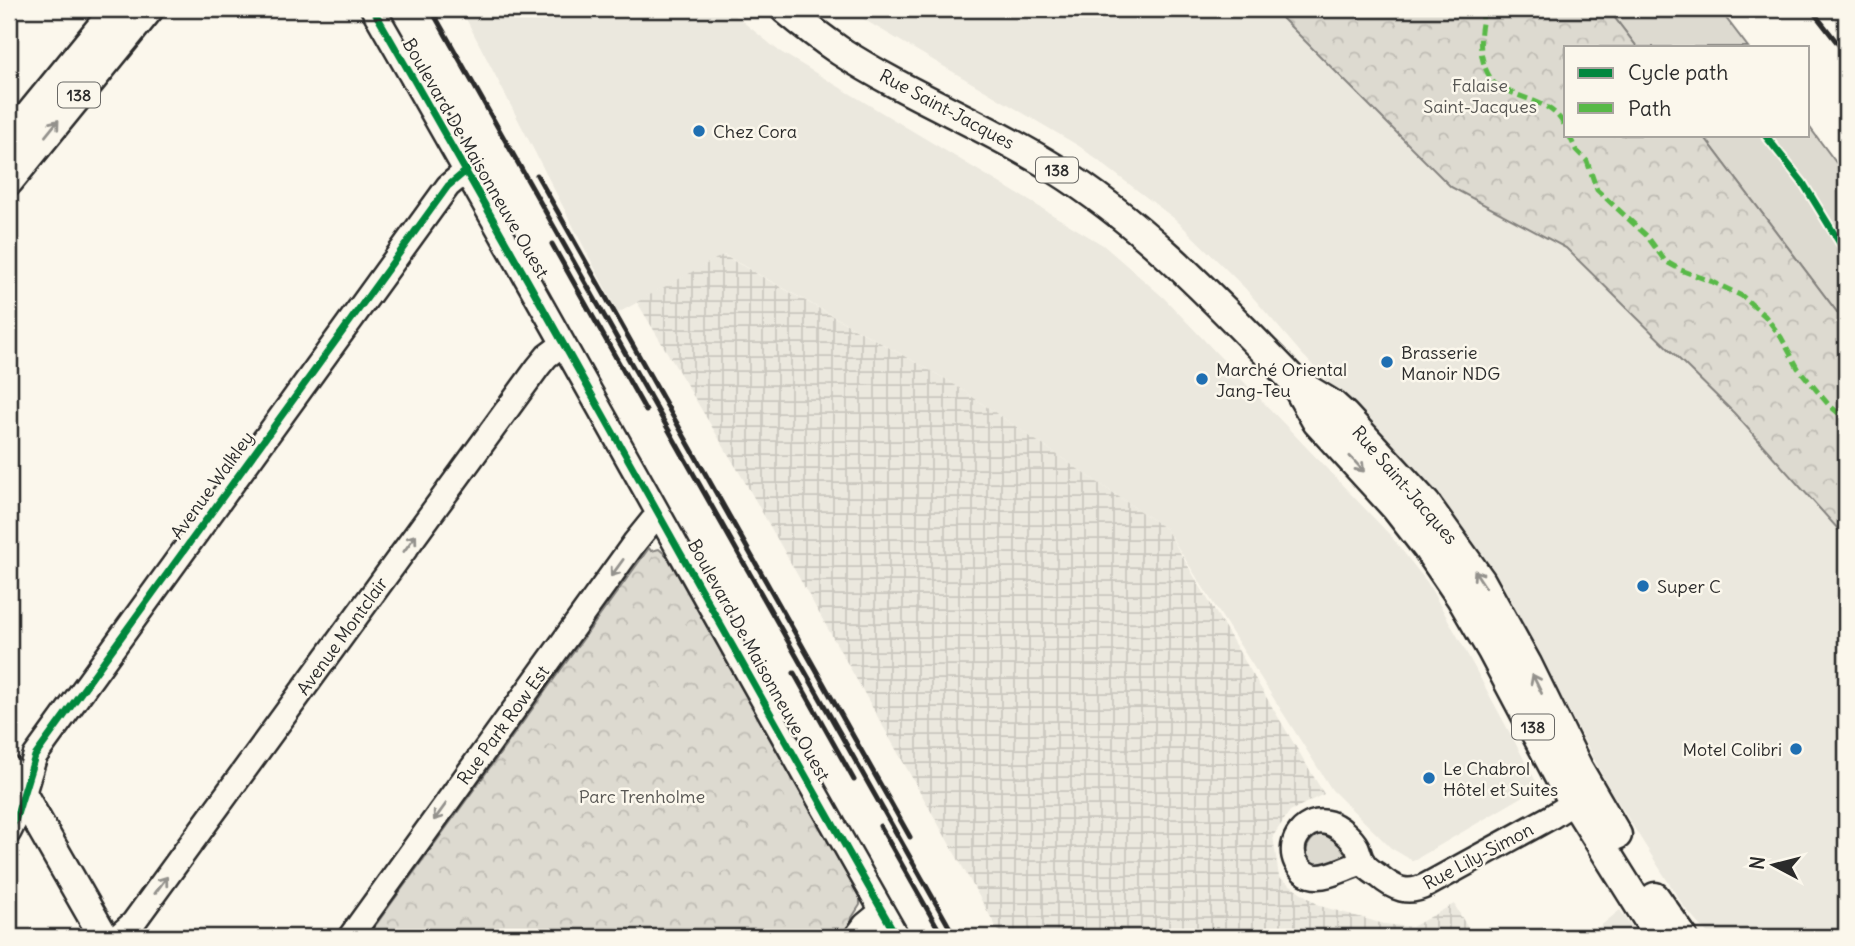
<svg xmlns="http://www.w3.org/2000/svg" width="1855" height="946" viewBox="0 0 1855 946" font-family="Delius,sans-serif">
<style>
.built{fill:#ebe8de}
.industrial{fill:url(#industrial-grid)}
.grass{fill:#dddad0;stroke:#84827e;stroke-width:2}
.forest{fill:url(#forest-crowns);stroke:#84827e;stroke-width:2}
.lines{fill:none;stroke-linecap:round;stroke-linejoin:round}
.minor-casing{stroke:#2b2b2b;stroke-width:28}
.major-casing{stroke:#2b2b2b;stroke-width:33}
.minor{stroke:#fbf7ec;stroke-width:23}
.major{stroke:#fbf7ec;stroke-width:28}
.rail{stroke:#2b2b2b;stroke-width:5}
.quiet{stroke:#58b947;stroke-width:5;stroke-dasharray:10 5;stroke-linecap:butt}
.cycleway-casing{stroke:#fbf7ec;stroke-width:11}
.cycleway{stroke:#00873e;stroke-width:7}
.oneway{stroke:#93918c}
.poi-dot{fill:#1f6fb2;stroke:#fbf7ec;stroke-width:2.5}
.labels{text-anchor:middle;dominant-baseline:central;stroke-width:5;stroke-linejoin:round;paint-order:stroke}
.shield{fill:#fbf7ec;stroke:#696865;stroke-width:2}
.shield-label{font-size:16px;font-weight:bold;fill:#2b2b2b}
.park-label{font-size:18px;fill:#585754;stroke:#fbf7ec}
.street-label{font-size:18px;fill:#2b2b2b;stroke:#fbf7ec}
.poi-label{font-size:18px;fill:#2b2b2b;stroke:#fbf7ec;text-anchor:start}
</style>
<defs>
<pattern id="industrial-grid" width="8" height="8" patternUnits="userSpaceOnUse" patternTransform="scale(1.75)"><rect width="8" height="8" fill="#ebe8de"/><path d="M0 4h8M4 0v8" fill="none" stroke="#cac7bf"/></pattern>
<pattern id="forest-crowns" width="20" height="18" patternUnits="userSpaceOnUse" patternTransform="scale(1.75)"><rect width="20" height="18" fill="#dddad0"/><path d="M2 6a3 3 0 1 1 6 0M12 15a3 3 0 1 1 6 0" fill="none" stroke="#bebbb3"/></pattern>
</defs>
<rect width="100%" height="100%" fill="#fbf7ec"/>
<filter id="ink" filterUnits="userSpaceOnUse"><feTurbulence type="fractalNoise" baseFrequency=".0143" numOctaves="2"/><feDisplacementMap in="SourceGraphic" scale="14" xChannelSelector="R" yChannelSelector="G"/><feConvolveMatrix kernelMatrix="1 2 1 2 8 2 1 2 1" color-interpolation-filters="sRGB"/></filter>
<g filter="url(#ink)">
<path class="built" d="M461,9H727L779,51L1103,245L1164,298L1390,535L1427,582L1464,648L1539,787L1413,861L1391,848L1332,790L1166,529L949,381L724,255L618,313Z
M846,9H1273L1451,187L1566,248L1734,413L1846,538V937H1711L1684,907L1609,788L1502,583L1448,511L1406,463L1301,353L1244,287L1175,219L1079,146Z
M1620,910L1639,937H1587Z"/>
<path class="industrial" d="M723,255L949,381L1166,529L1324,794L1290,811L1273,836L1279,877L1320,906L1384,924L1412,927L1454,904L1473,937H1002L745,482L637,302Z"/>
<path class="grass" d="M1608,9H1719L1748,47H1637Z
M1808,125L1846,176V324L1703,135H1808Z
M1321,834C1333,835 1339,843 1346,851L1345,857C1336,859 1329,867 1319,865C1300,862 1304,839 1321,834Z"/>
<path class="forest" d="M1273,9H1608L1637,47H1566V135H1703L1846,324V538L1734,413L1566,248L1451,187Z
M649,548L651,551L659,549L667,556L860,898V905L851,919L853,921L842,937H367Z"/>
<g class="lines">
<defs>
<path id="minor" d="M373,9C551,317 721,629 897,937
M9,832L16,818L35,756L448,186L467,170
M1363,863C1342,867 1312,892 1296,862C1286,841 1306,816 1329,823C1339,826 1352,838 1357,847C1359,852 1360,858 1363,862C1366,868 1373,872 1379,876C1394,889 1408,895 1427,885L1551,817L1589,793
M117,937L133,923L538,367L547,356L563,344
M350,937L635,542L652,521L660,516
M856,937L865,925L882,911"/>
<path id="major" d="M785,9C803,24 821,38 840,51C908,95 985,125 1054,168C1144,224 1215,300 1288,375L1293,380L1317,422L1395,507L1427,548L1461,598L1492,651L1560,779L1659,937
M9,140L116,9
M9,181L149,9
M1297,383L1333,405L1344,415L1426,504L1481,581L1527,664L1578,768L1617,835
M9,771L104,937
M1655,897L1683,937"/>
</defs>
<use href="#minor" class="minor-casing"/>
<use href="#major" class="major-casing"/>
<use href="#minor" class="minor"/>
<use href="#major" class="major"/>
<path class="rail" d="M431,9L955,937
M1811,9L1846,54
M1839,9L1846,18
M537,175L910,837
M552,244L646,411
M794,673L854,780
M880,826L943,937"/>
<path class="quiet" d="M1481,9C1484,16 1482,22 1481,30C1479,49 1482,68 1494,83C1497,87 1503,89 1508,91C1530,101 1556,104 1566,129
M1569,135L1576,150L1587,161L1597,190L1647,236L1665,261L1681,270L1713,282L1742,296L1765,316L1781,337L1798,368L1828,404L1846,420"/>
<defs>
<path id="cycleway" d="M373,9C551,317 721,629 897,937
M1765,135L1803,183L1846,253
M9,832L16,818L35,756L448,186L467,170"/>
</defs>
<use href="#cycleway" class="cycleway-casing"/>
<use href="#cycleway" class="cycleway"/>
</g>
<defs><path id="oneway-shaft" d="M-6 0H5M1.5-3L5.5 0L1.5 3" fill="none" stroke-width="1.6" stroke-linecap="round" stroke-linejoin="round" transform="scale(1.75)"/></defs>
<g class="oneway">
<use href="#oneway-shaft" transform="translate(52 128) rotate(-51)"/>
<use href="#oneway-shaft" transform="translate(1357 464) rotate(47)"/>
<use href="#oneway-shaft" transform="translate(410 543) rotate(-54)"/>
<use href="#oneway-shaft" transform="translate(617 568) rotate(126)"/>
<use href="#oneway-shaft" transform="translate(1480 579) rotate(-123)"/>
<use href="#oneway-shaft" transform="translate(1537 684) rotate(-116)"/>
<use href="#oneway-shaft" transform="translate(440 812) rotate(126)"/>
<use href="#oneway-shaft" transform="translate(161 885) rotate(-54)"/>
</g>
</g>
<g class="poi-dot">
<circle cx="699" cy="131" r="7"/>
<circle cx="1387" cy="362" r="7"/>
<circle cx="1202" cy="379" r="7"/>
<circle cx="1643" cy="586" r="7"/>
<circle cx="1796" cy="749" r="7"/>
<circle cx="1429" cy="778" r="7"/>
</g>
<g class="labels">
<g class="shield">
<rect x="58" y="82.5" width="42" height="25" rx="5"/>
<rect x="1036" y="157.5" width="42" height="25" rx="5"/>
<rect x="1512" y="714.5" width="42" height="25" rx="5"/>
</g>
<g class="shield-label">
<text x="79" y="95">138</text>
<text x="1057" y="170">138</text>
<text x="1533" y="727">138</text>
</g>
<g class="park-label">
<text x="1480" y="85">Falaise<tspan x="1480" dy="21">Saint-Jacques</tspan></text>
<text x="642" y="796">Parc Trenholme</text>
</g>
<g class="street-label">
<text transform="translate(947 109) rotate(28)">Rue Saint-Jacques</text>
<text transform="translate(476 158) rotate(60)">Boulevard De Maisonneuve Ouest</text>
<text transform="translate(212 485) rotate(-54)">Avenue Walkley</text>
<text transform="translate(1405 485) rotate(49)">Rue Saint-Jacques</text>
<text transform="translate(342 636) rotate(-54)">Avenue Montclair</text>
<text transform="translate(759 660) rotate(61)">Boulevard De Maisonneuve Ouest</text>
<text transform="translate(503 725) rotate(-54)">Rue Park Row Est</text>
<text transform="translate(1478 856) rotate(-28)">Rue Lily-Simon</text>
</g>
<g class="poi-label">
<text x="713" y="131">Chez Cora</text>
<text x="1401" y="352">Brasserie<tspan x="1401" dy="21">Manoir NDG</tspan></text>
<text x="1216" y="369">Marché Oriental<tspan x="1216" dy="21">Jang-Teu</tspan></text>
<text x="1657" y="586">Super C</text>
<text x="1782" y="749" text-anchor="end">Motel Colibri</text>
<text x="1443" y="768">Le Chabrol<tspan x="1443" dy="21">Hôtel et Suites</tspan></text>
</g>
</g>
<rect width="1855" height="946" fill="none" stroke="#fbf7ec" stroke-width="35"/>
<rect x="18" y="18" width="1820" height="911" fill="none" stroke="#2b2b2b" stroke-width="2.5" filter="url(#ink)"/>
<rect x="1564" y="46" width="245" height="91" fill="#fbf7ec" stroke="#a8a59f" stroke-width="2"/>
<rect x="1578" y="68" width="35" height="10" fill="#00873e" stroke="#a8a59f" stroke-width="2"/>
<text x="1628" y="80" font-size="21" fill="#2b2b2b">Cycle path</text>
<rect x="1578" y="103" width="35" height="10" fill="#58b947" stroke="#a8a59f" stroke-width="2"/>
<text x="1628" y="116" font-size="21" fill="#2b2b2b">Path</text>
<g transform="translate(1774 865) rotate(277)" stroke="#fbf7ec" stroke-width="5" paint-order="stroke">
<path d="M0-5L12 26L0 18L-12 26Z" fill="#2b2b2b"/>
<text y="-10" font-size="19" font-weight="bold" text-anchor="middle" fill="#2b2b2b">N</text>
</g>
</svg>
